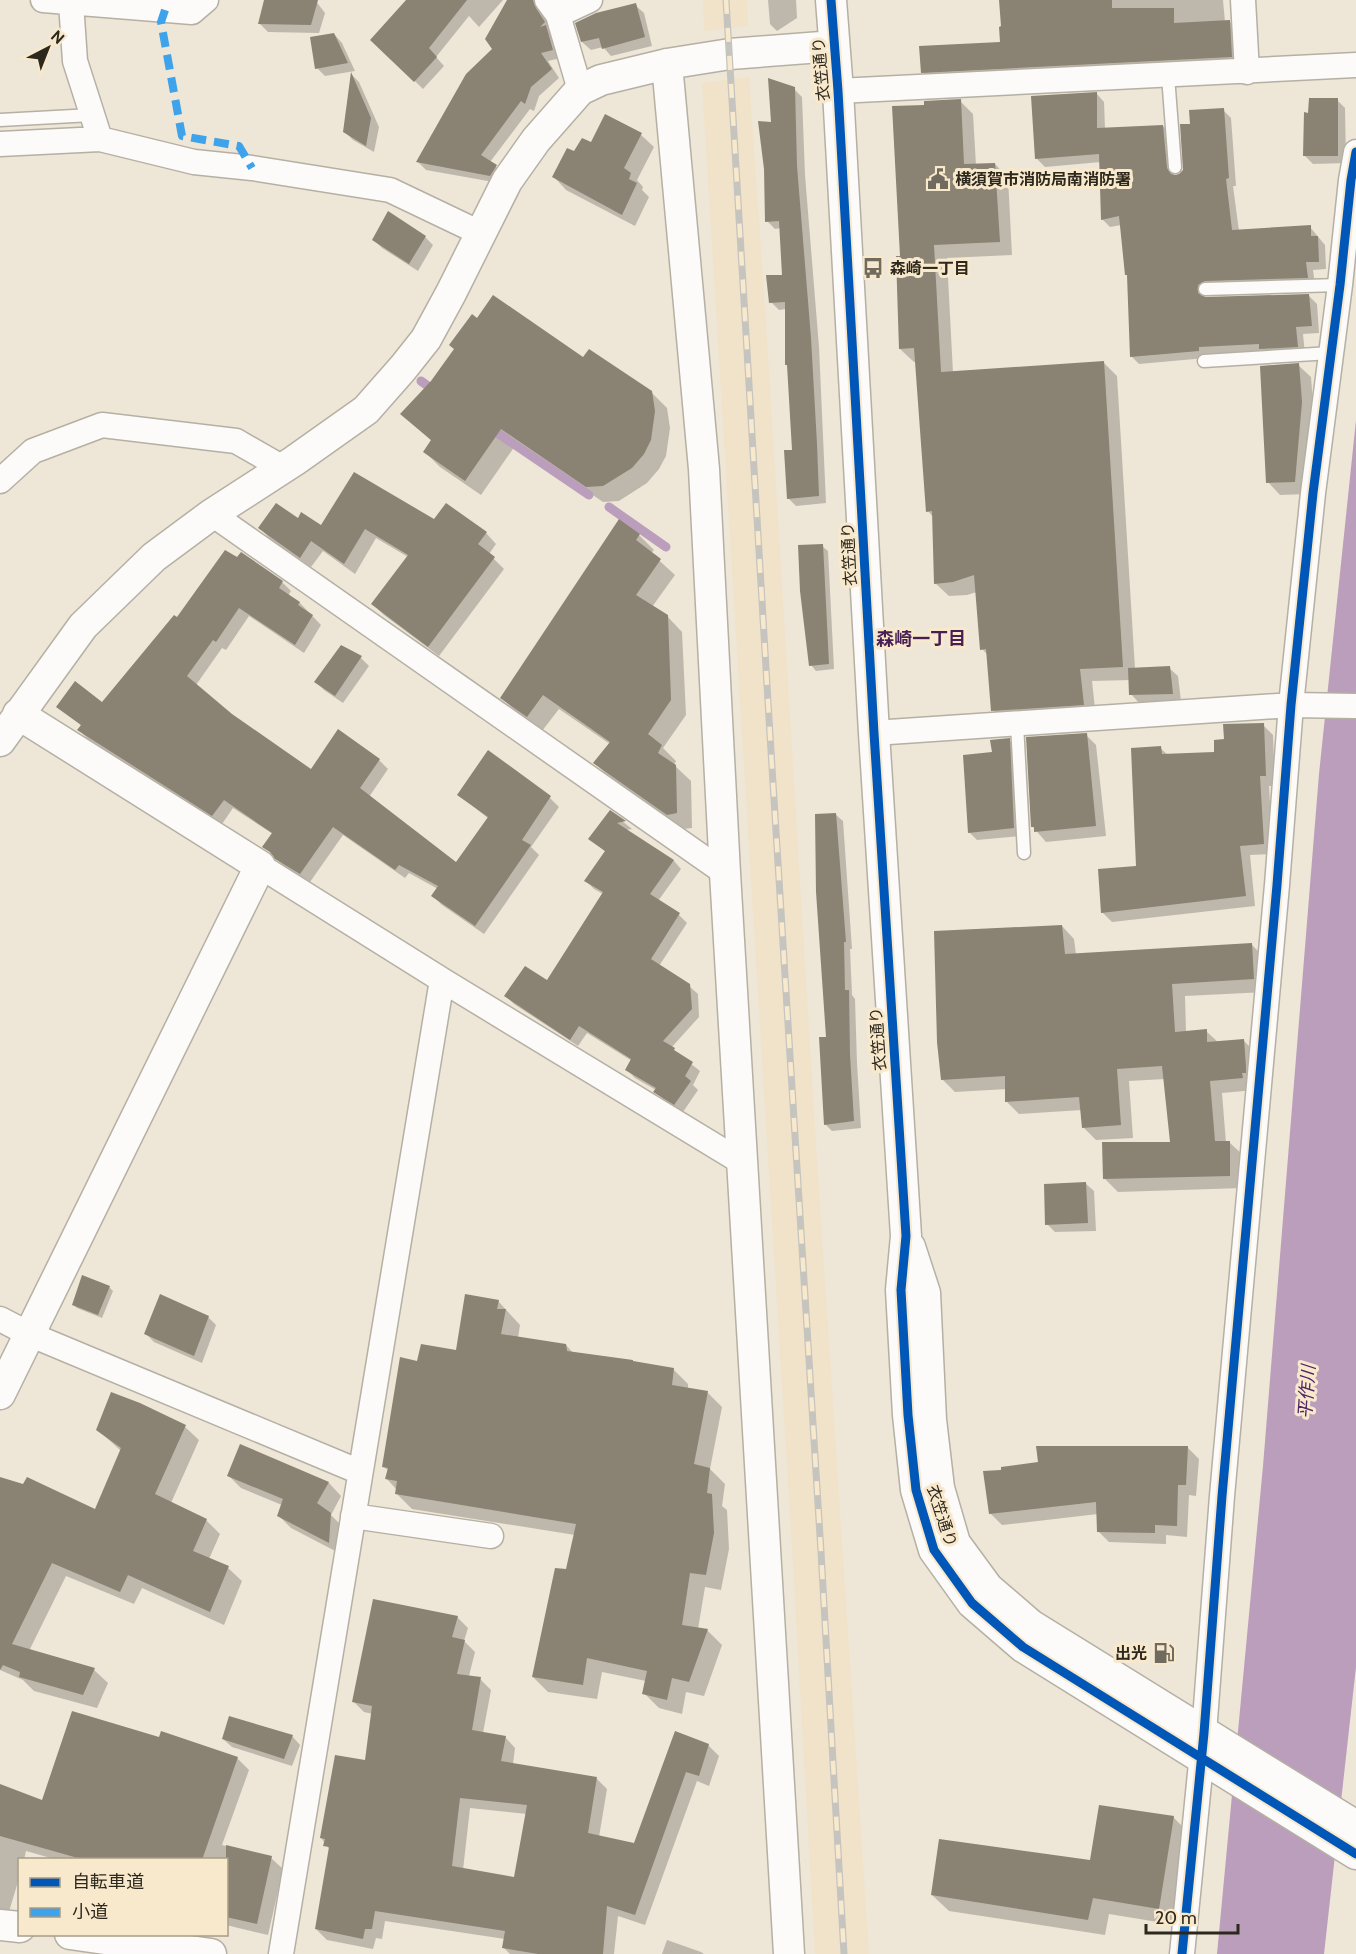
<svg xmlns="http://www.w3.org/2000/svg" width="1356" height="1954" viewBox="0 0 1356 1954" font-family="Cabin,'Noto Sans JP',sans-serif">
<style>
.built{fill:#f1e3c9}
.water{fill:#ba9ebc}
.shadow{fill:#0003;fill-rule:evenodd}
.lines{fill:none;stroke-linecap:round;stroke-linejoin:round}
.stream{stroke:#ba9ebc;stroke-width:9}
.building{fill:#8a8272;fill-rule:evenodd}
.service-casing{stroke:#b5b0a4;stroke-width:15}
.minor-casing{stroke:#b5b0a4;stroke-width:27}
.tertiary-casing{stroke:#b5b0a4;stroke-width:33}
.service{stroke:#fcfbf9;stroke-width:12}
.minor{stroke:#fcfbf9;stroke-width:24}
.tertiary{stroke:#fcfbf9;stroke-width:30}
.rail-casing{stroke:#c6c4bf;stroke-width:7}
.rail{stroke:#f8e9cd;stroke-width:4.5;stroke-dasharray:14;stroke-linecap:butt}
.quiet{stroke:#3ea3ea;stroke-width:8;stroke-dasharray:15 8;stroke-linecap:butt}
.cycleway-casing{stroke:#f8e9cd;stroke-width:13}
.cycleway{stroke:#0057b8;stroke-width:9}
.labels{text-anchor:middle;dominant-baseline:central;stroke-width:6;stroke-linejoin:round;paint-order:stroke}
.street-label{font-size:16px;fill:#2d281d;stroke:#f8e9cd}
.poi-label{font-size:16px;font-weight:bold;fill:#2d281d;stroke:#f8e9cd;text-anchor:start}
.neighbourhood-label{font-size:18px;font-weight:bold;fill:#471f54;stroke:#f8e9cd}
.water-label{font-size:18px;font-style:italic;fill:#532664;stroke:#f8e9cd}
</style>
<rect width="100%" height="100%" fill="#eee6d7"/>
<path class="built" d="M703,0H747L748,26L704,31Z
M749,77L766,321L816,1144L869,1954H815L792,1549L702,83Z"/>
<path class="water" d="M1356,420V1667L1324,1954H1217L1263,1466L1319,774Z"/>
<path class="shadow" d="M265,0H315L325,13L319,33L268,32L260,24Z
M408,0H503L479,27L469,16L436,57L444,66L423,89L373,40Z
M509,0H544L541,12L552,31L561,58L548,61L559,78L539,96L534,111L530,109L490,162L504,175L499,183L426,170L418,162L494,49Z
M768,0H796L797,18L777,31L770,24Z
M1000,0H1223L1225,22L1229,21L1241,33L1243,68L935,84L923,72L1002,43L1003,28Z
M635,5L644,13L652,46L611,56L603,47L591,50L582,42Z
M334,34L342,43L355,71L325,76L317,68Z
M352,75L359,82L379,127L374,152L353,140L344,131Z
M794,89L802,97L805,175L819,347L826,503L796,506L788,498L794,451L786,309L779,310L771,302L784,276L781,228L775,229L767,221L773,123Z
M1097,94L1104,102L1105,129L1163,126L1171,134L1174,177L1180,175L1184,171L1192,125L1223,110L1231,118L1236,186H1233L1239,231L1310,227L1325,245L1326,269L1313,270L1315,285L1205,292V299L1309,296L1317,304L1319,333L1303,334L1305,354L1263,352L1206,355V358L1139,364L1131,356L1129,277L1121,225L1110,227L1102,219L1101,162L1045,167L1037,159Z
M1337,100L1345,108L1346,163L1313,164L1305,156L1310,115Z
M960,101L973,114L976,165L995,164L1008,178L1012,255L947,258L953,373L1103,362L1117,376L1135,669L1169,668L1178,676L1181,701L1139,703L1131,694L1130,680L1092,681L1096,718L1006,724L993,710L988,655L982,649L977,592L967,595L949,596L935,583L933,517L928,511L917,362H914L900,349L902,257L926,106Z
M641,135L654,147L637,180L643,187L642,190L649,197L635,226L566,190L554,177L575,153L592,144Z
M425,237L433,245L418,271L382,248L374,240Z
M477,320L583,360L651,392L667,408L670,428L666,456L659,469L647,483L619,501L603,502L517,443L481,495L440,467L425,452L432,441L402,414L432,382Z
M1298,365L1311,377L1314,416L1307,494L1280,495L1268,482Z
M299,520L322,528L434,521L486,533L496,544L489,554L504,569L439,656L384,615L373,604L408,557L376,538L355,574L323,551L311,567L270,539L260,528Z
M639,535L654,550L651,553L675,575L652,607L667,616L682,632L686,715L663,748L676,761L674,765L691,781L692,828L683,829L610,778L595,763L610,744L559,709L542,731L517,713L502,698Z
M822,546L828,551L834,669L816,671L811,665Z
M241,554L282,582L291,591L288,596L300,603L321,625L304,653L249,616L226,650L222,648L196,685L231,715L311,771L379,760L388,769L369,797L456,864L489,819L459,795L488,752L550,798L559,807L531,847L539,855L484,934L442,905L433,896L438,889L409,873L405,878L343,835L310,882L286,868L264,846L273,834L233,808L222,824L88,739L79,730L82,726L58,706L102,704L178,619Z
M342,647L361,658L369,666L343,703L324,690L316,682Z
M1263,725L1273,735L1275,786H1269L1273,854L1250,855L1255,906L1112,922L1102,912L1138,868L1160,748L1168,755L1216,754L1226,741Z
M1086,735L1096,745L1106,836L1046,842L1032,826Z
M1009,740L1017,748L1022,836L977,840L969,832L994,753Z
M611,812L632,829L626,830L674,861L681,869L658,901L679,915L687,923L659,966L689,986L698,994L699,1017L671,1048L700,1071L693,1085L698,1090L683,1112L663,1099L655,1091L656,1090L635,1078L627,1070L632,1061L587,1033L578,1046L514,1004L506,996L548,982L603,894L594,889L586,881L606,852L590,839Z
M835,814L843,821L852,949H850L852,995L855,999L857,1063L861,1128L832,1131L825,1124Z
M1062,926L1074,939L1076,955L1252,945L1265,958L1266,992L1185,996L1186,1032L1206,1031L1219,1043L1244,1041L1257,1054L1255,1090L1222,1093L1226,1143H1230L1243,1155V1188L1118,1192L1105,1179L1172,1143L1165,1079L1129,1081L1133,1138L1096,1140L1083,1127L1082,1110L1019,1114L1006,1101L1007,1089L955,1092L942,1079Z
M1085,1183L1094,1191L1096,1231L1055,1232L1047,1224Z
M109,1287L113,1291L102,1318L77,1308L73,1304Z
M498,1301L520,1325L518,1338L566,1345L574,1354L673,1369L688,1384V1389L707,1392L722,1407L710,1469L725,1484L722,1506L727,1510L729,1549L721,1590L705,1587L698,1629L707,1630L722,1645L704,1696L686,1692L682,1714L659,1708L644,1693L646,1681L602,1672L597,1699L548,1692L533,1677L567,1571L575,1535L412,1509L397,1494V1490L386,1478L389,1471L384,1467L418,1363L458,1352Z
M208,1317L216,1325L202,1363L154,1342L146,1334Z
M185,1427L199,1440L171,1503L206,1520L220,1534L209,1559L228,1568L242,1581L224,1625L142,1588L134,1604L66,1576L29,1651L94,1670L108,1683L97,1708L34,1691L23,1680L0,1670V1481L96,1512L121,1451L97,1429Z
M241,1446L329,1483L341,1496L331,1515L343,1527L341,1554L291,1528L279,1516L282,1505L241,1488L228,1475Z
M1188,1448L1199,1459L1196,1496L1189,1495L1187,1537L1166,1535V1544L1109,1542L1098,1531V1514L1002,1525L990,1513Z
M457,1617L468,1628L464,1641L475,1652L469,1676L480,1679L491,1690L483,1733L505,1737L515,1748L513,1764L597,1779L607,1789L599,1837L635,1844L676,1733L708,1745L719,1756L709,1786L697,1781L645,1925L618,1916L614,1954H510L503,1947L505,1939L385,1921L382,1939L376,1938L373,1949L327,1940L316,1929L330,1850L321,1838L366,1762L373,1714L364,1712L354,1702ZM470,1808L527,1814L515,1879L463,1870Z
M292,1736L300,1745L292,1766L232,1747L223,1739Z
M160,1739L237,1758L249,1770L222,1845L271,1858L283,1869L268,1935L226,1925V1860H58L26,1851L24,1860H20V1875L8,1915L0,1914V1786L42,1802Z
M1173,1817L1190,1834L1176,1925L1109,1914L1105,1935L949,1911L932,1895L1091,1861Z
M667,1940L701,1952L704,1954H662Z"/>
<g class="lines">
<path class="stream" d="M421,381L436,392
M490,428L589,495
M609,507L666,547"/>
</g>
<path class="building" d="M264,0H318L311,25L258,24Z
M406,0H467L429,48L437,57L414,82L370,40Z
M507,0H533L536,8L545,22L540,27L546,25L553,50L541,53L552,69L531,87L525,104L521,101L481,155L497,165L490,176L416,162L466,74L492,49L485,39Z
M999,0H1112V8H1174V23L1230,20L1232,57L921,73L919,46L1000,42L999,27L1001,26Z
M636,3L645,37L602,49L599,38L581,42L575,23L596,13Z
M334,33L348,63L315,69L310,37Z
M351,72L371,118L366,146L343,132Z
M768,78L795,87L797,166L811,338L817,444L819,496L787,499L784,450H792L787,365H785V302L769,303L766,275H782L779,221L765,222L764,169L758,121L771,122Z
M1097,92V128L1163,125L1167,168L1171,174L1175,175L1179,174L1183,170L1180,124H1190L1189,110L1224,108L1229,178L1226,179L1232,230L1311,225V236H1318L1319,262H1306L1308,278L1205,281L1198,285V293L1205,297L1309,294L1312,326L1296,327L1298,347L1259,349V344L1199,347V351L1130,357L1127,275H1125L1119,216L1101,220L1099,154L1035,159L1031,96Z
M1309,98H1338V156H1303L1304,112L1308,113Z
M961,99L964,164L995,163L1000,242L934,245L941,372L1104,361L1123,667L1080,669L1084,705L991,711L986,649L980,650L974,575L953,582L934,584L932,511L926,512L914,348L899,349L896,256H900L892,106L924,105V101Z
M605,114L642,133L624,168L631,173L629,179L637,183L622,215L552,177L567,148L574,151L582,138L591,142Z
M388,211L426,236L409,264L372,240Z
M493,295L583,357L589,349L652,391L655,411L651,440L644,454L632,468L603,486L586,487L501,429L465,481L423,452L431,440L400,414L431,381L454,349L449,345L472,314L477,318Z
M1299,363L1302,402L1295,482L1266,483L1260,366Z
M354,472L434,519L446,503L487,532L478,544L495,557L428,647L371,604L408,555L365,529L344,564L311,541L300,558L258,528L276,503L298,518L301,512L321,525Z
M619,519L640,534L636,540L661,559L636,595L668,615L671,700L648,734L662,745L658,753L676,765L677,813L667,815L593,763L610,742L543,695L527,717L500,698Z
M823,544L829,664L809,666L800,591L798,545Z
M225,550L237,557L241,552L283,581L279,588L300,602L298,605L313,615L295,645L239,608L216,642L213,640L187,676L232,714L311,769L338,729L380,759L360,788L456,862L488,817L457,795L488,750L551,796L522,840L531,845L475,926L431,896L438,886L399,865L395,870L333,827L300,874L275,859L270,852L262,847L272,833L224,800L212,816L77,730L81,725L56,707L75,681L102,702L174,615L177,617Z
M341,645L362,656L335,696L314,682Z
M1170,666L1173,694L1129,695L1128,668Z
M1264,723L1266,776H1260L1264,844L1240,846L1246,896L1101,913L1098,869L1136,866L1131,748L1161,746L1162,754L1214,752V740L1224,739L1223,724Z
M1087,733L1096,826L1034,832V827H1031L1026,737Z
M1010,738L1014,828L968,833L963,755L992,752L990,740Z
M610,810L626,821L617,823L674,860L650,894L680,913L651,959L690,984L692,1009L663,1041L675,1048L674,1050L693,1062L685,1076L691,1081L674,1105L653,1092L656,1088L625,1070L631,1059L579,1026L570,1040L504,996L525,966L547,980L603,892L584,881L605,851L588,839Z
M836,813L846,942H844L845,990H849L850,1055L854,1121L824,1125L819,1037H826L816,892L815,814Z
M1062,925L1065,954L1252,943L1254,979L1172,984L1175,1032L1207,1029V1042L1244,1039L1246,1067V1073H1242L1243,1078L1210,1081L1215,1141H1230V1176L1103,1179L1102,1142H1170L1162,1066L1117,1069L1121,1125L1082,1128L1079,1097L1005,1102V1076L941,1080L937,1042L934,931Z
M1086,1182L1088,1223L1045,1225L1044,1184Z
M82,1275L110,1286L98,1315L72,1305Z
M160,1294L209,1316L194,1356L144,1334Z
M465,1294L499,1300L497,1309H506L501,1334L566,1344L567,1351L633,1360V1361L674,1368L672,1385L708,1391L694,1464L710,1468L707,1493L712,1494L714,1533L706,1575L690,1573L682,1625L708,1629L689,1682L672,1678L667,1700L642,1694L647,1671L587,1658L583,1685L532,1677L555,1568L566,1569L576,1524L395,1494L397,1481L385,1479L388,1468L382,1467L400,1357L417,1361L421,1344L456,1350Z
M111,1392L140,1403L186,1425L155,1494L207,1519L193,1551L229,1566L210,1612L128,1575L120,1592L52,1563L12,1644L95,1668L83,1695L19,1677L20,1672L3,1665L0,1670V1477L23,1484L27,1477L95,1509L121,1448L96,1430Z
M240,1444L329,1482L317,1503L331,1513L329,1543L277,1516L283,1499L227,1476Z
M1036,1446H1188L1186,1485H1178L1177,1526L1155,1525V1533L1097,1532L1096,1502L989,1514L983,1471L1001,1470V1467L1038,1462Z
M373,1599L458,1616L452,1637L465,1640L457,1674L481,1677L472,1730L506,1736L501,1761L597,1777L588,1833L634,1843L675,1731L709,1744L699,1776L686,1772L635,1915L607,1906L603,1954H538L502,1948L505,1931L375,1911L372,1929H365L363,1939L315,1929L329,1847L323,1846L325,1839L320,1838L335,1755L365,1760L372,1706L352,1702ZM460,1798L527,1805L514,1877L452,1866Z
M72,1711L159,1737L161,1731L238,1757L202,1860H85L0,1836V1784L42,1800Z
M229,1716L293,1735L284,1759L222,1739Z
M1099,1805L1174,1816L1159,1909L1093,1898L1088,1920L931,1895L939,1839L1090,1860Z
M226,1845L272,1856L257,1924L226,1917Z"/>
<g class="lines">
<defs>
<path id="service" d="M1168,76L1175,167
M0,120L92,115
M1205,289L1340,285
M1204,361L1331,353
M1017,724L1024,853"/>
<path id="minor" d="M43,0L192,12L206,0
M547,0L558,15L580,90
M1243,0L1247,72
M71,3L75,61L100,139
M558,15L590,0
M838,91L1356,65
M0,144L100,139L194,162L252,168L390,190L480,233
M0,481L33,451L102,425L236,441L283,468
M212,514L725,873
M874,733L1291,705L1356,706
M260,866L442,980L281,1954
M442,980L743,1163
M0,1319L29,1334L360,1472
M353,1516L491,1536
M1182,1954L1204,1733L1222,1496L1277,885L1291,705L1313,493L1340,285L1351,180L1356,152"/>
<path id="tertiary" d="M831,0L838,91L874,733L906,1236L901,1290L908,1415L916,1490L934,1550L972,1603L1023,1647L1356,1854
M667,64L704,469L725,873L789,1954
M0,741L83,626L154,557L212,514L294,461L366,410L403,368L426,339L451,293L507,181L536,140L580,90L601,80L667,64L730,54L834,46
M910,1247L925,1293L931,1420L939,1488L955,1543L988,1588L1031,1625L1356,1826
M0,1394L260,866L18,714
M0,1925L20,1927
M70,1934L211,1954"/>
</defs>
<use href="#service" class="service-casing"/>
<use href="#minor" class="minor-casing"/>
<use href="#tertiary" class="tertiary-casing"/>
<use href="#service" class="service"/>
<use href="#minor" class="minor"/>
<use href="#tertiary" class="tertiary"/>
<defs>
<path id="rail" d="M726,0L770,735L821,1552L844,1954"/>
</defs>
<use href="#rail" class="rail-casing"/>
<use href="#rail" class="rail"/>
<path class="quiet" d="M165,10L161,22L182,136L239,146L252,168"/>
<defs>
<path id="cycleway" d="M831,0L838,91L874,733L906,1236L901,1290L908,1415L916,1490L934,1550L972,1603L1023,1647L1356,1854
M1182,1954L1204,1733L1222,1496L1277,885L1291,705L1313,493L1340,285L1351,180L1356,152"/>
</defs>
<use href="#cycleway" class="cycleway-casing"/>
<use href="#cycleway" class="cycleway"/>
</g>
<defs>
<symbol id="civic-bare" viewBox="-9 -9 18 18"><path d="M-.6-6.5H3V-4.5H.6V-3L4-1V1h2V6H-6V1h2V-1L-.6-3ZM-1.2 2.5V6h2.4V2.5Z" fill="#716a5e" stroke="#f8e9cd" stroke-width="2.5" paint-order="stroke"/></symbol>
<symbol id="bus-bare" viewBox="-9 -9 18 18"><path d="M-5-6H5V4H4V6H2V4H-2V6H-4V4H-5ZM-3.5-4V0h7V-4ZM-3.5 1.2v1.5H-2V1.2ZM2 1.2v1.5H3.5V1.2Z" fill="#716a5e" stroke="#f8e9cd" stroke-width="2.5" paint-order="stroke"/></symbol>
<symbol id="fuel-bare" viewBox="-9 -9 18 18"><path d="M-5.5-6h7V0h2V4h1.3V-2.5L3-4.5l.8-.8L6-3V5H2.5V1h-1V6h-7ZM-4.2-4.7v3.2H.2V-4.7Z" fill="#716a5e" stroke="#f8e9cd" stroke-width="2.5" paint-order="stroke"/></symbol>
</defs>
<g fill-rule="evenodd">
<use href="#civic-bare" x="923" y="164" width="30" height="30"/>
<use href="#bus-bare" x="858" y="253" width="30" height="30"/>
<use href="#fuel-bare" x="1149" y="1638" width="30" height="30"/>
</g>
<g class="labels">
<g class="street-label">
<text transform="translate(821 69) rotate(-95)">衣笠通り</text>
<text transform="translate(849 554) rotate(-93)">衣笠通り</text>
<text transform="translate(878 1039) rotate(-94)">衣笠通り</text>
<text transform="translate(942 1516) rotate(72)">衣笠通り</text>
</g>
<g class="poi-label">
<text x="955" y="179">横須賀市消防局南消防署</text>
<text x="890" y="268">森崎一丁目</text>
<text x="1147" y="1653" text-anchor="end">出光</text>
</g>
<g class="neighbourhood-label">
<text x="921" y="639">森崎一丁目</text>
</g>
<g class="water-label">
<text transform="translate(1307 1392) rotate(-86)">平作川</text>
</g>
</g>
<rect x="18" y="1858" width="210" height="78" fill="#f8e9cd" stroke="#a79c87" stroke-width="1.5"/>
<rect x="30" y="1878" width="30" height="9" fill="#0057b8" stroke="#a79c87" stroke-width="1.5"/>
<text x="72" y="1888" font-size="18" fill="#2d281d">自転車道</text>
<rect x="30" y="1908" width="30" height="9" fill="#3ea3ea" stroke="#a79c87" stroke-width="1.5"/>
<text x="72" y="1918" font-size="18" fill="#2d281d">小道</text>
<g transform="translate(48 48) rotate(42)" stroke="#f8e9cd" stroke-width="4.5" paint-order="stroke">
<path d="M0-4.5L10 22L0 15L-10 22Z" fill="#2d281d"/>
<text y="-9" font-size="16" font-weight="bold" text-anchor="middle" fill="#2d281d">N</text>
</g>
<path d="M1146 1924v9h92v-9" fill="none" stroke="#2d281d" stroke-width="3"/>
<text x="1155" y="1924" font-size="18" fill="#2d281d" stroke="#f8e9cd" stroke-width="4.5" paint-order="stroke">20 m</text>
</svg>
